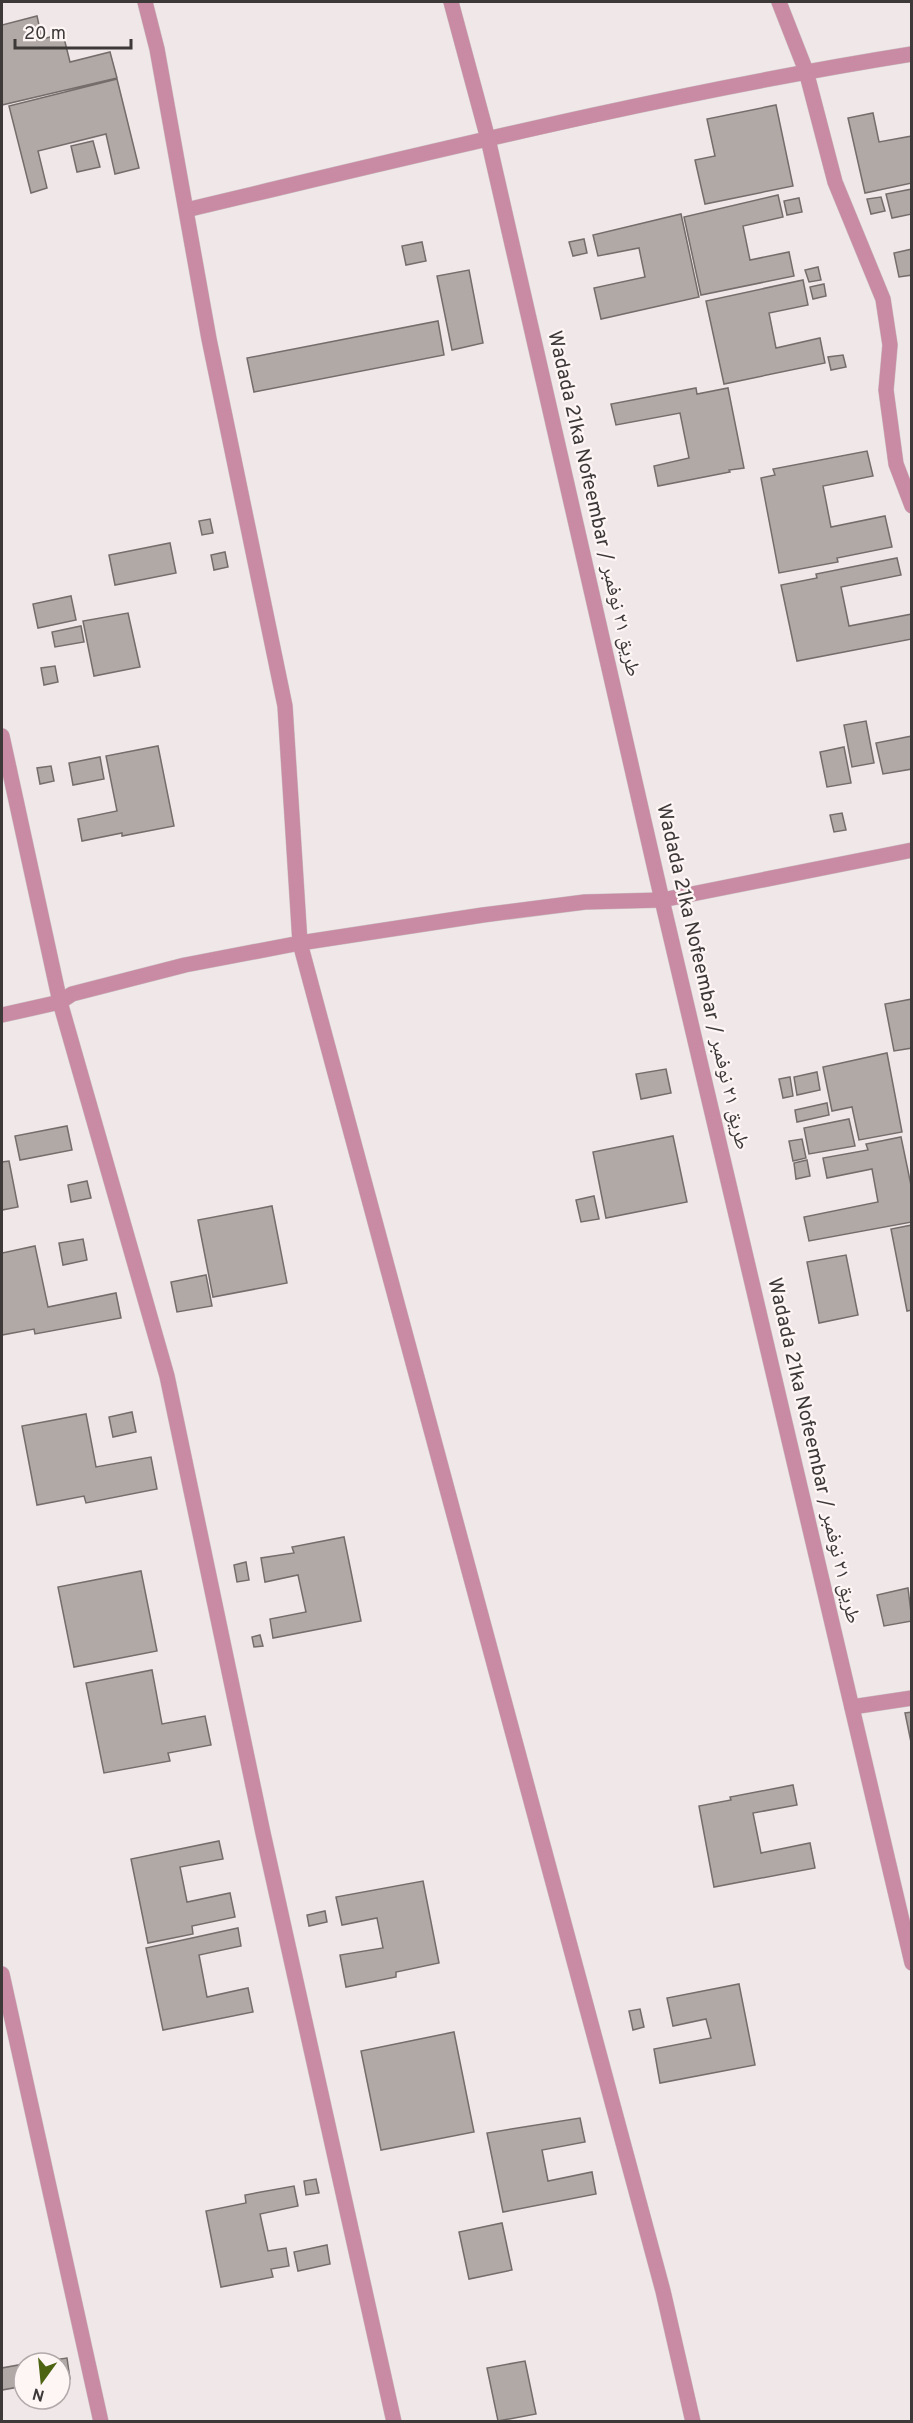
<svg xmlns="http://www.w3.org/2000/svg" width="913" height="2423" viewBox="0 0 913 2423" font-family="Overpass,'Noto Naskh Arabic',sans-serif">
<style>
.building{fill:#b1a9a6;stroke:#746d6b;stroke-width:1.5}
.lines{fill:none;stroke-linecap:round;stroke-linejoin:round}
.minor-casing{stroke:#ccc4c5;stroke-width:16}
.tertiary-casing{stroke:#ccc4c5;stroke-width:16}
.minor{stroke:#c98ba3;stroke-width:15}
.tertiary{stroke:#c98ba3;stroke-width:15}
.labels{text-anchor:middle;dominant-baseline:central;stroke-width:4.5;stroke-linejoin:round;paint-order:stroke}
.street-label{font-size:20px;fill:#3d3939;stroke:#fef5f5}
</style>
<rect width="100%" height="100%" fill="#f0e7e8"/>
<path class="building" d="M37,16L42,39L63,34L70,62L110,52L117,78L2,105V25Z
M117,79L139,168L115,174L106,134L38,151L47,188L31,193L9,106Z
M776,105L793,186L705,204L695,160L715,156L707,119Z
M873,113L879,142L912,136V183L865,193L848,118Z
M93,141L100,167L77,172L71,146Z
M912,189V214L892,218L886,194Z
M778,195L783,217L743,226L750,260L789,252L794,276L701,295L684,217Z
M881,197L885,211L871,214L867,199Z
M799,198L802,212L787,215L784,201Z
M681,214L699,297L601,319L594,288L645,277L639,248L598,256L593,235Z
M584,239L587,253L573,256L569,242Z
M422,242L426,261L406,265L402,246Z
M912,249V275L899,277L894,253Z
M818,267L821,280L809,282L805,270Z
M469,270L483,343L452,350L437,276Z
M803,280L808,305L769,313L776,348L820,338L825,363L724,384L706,301Z
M824,284L826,296L813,299L810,287Z
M438,321L444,355L254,392L247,358Z
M843,355L846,367L831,370L828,357Z
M696,388L697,394L728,388L744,468L729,470L730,472L658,486L654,466L689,458L680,413L616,425L611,404Z
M867,451L873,476L823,486L831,527L885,516L892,547L837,558L838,562L779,573L761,478L775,475L773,469Z
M210,519L213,533L202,535L199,521Z
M170,543L176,573L115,585L109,555Z
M225,552L228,567L214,570L211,555Z
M897,558L901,575L841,587L849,626L912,614V639L797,661L781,585L817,578L816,574Z
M71,596L76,620L38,628L33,604Z
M128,613L140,667L94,676L83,621Z
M81,626L84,642L55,647L52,632Z
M55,666L58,682L44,685L41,668Z
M866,721L874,763L852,767L844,725Z
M912,736V769L883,774L876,743Z
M158,746L174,826L122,836V833L82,841L78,819L117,811L106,756Z
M844,747L851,783L827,787L820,752Z
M100,757L104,779L73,785L69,763Z
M51,766L54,781L40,784L37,768Z
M842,813L846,830L834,832L830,815Z
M912,999V1048L894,1051L885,1004Z
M887,1053L902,1132L859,1140L852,1107L832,1111L823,1067Z
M666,1069L671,1093L641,1099L636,1074Z
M817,1072L820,1090L797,1095L794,1077Z
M790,1077L793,1096L783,1098L779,1079Z
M827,1103L829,1115L797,1122L795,1110Z
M849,1119L855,1146L809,1154L804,1128Z
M67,1126L72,1150L20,1160L15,1136Z
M673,1136L687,1202L606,1218L593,1152Z
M901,1137L912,1190V1222L809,1241L804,1217L878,1202L872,1169L827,1178L823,1158L868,1150L866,1144Z
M802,1139L806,1158L793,1161L789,1141Z
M807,1160L810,1176L796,1179L794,1163Z
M9,1161L18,1207L2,1210V1162Z
M87,1181L91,1198L71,1202L68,1185Z
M594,1196L599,1219L581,1222L576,1200Z
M272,1206L287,1283L213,1297L198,1220Z
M912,1225V1310L907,1311L891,1229Z
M83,1239L87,1260L63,1265L59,1243Z
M35,1246L48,1307L116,1293L121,1318L35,1334L34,1329L2,1335V1253Z
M846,1255L858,1315L819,1323L807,1262Z
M206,1275L212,1306L177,1312L171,1282Z
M132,1412L136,1432L113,1437L109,1417Z
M86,1414L96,1467L151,1457L157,1489L86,1503L84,1496L37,1505L22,1426Z
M344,1537L361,1621L273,1638L270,1619L306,1612L298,1575L265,1582L261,1558L294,1553L292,1547Z
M246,1562L249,1580L237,1582L234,1565Z
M141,1571L157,1651L74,1667L58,1587Z
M908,1588L912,1621L884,1626L877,1595Z
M260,1635L263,1646L254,1647L252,1637Z
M152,1670L162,1724L205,1716L211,1745L168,1753L170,1761L104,1773L86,1683Z
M912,1712V1747L905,1713Z
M793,1785L797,1805L753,1813L761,1853L810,1843L815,1868L714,1887L699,1806L731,1800L730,1797Z
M219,1841L223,1859L180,1867L187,1902L230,1893L235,1917L192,1926L193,1934L148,1943L131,1859Z
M423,1881L439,1963L396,1972V1977L346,1987L340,1955L383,1948L377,1918L342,1925L336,1897Z
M325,1911L327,1922L309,1926L307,1915Z
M238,1928L241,1946L199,1955L207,1997L248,1988L253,2012L163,2030L146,1948Z
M739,1984L755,2065L660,2083L654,2049L711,2038L706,2019L673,2026L667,1998Z
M640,2009L644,2027L633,2030L629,2011Z
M454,2032L474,2132L381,2150L361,2051Z
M580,2118L585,2142L542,2150L548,2181L592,2172L596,2194L503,2212L487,2133Z
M316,2179L319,2193L306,2195L304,2181Z
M294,2186L298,2206L260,2214L268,2251L286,2248L289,2266L271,2269L273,2277L221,2287L206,2211L246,2203L245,2195Z
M502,2223L512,2270L469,2279L459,2232Z
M327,2245L330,2264L298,2271L294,2252Z
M67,2358L70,2379L60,2381V2363H32Z
M525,2361L536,2414L498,2421L487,2368Z
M24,2364V2386L2,2390V2368Z"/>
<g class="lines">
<defs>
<path id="minor" d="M145,2L157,49L209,339L285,706L300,943L483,915L585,902L662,900L912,850
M779,2L806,71L835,182L883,299L890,345L886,390L896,464L912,506
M186,210C427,153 667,93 912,54
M2,736L60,1002L167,1376L263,1833L394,2422
M2,1015L60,1002L72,994L185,965L300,943L663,2291L693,2422
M852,1707L912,1698
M2,1974L101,2422"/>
<path id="tertiary" d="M451,2L488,139L662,900L912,1963"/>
</defs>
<use href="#minor" class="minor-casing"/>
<use href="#tertiary" class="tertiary-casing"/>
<use href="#minor" class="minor"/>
<use href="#tertiary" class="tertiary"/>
</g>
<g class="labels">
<g class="street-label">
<text transform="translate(593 504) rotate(77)">Wadada 21ka Nofeembar / طريق ٢١ نوفمبر</text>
<text transform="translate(702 977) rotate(77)">Wadada 21ka Nofeembar / طريق ٢١ نوفمبر</text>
<text transform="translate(813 1451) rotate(77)">Wadada 21ka Nofeembar / طريق ٢١ نوفمبر</text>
</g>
</g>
<rect width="913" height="2423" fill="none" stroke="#3d3939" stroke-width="6"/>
<g transform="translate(42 2381) rotate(195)"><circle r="28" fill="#fef5f5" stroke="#b1aaaa" stroke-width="1.5"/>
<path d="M0-4.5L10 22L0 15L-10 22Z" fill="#4c6311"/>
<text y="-9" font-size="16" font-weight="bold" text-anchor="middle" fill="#3d3939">N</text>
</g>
<path d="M15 39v9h116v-9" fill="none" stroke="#3d3939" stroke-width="3"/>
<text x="24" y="39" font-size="18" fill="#3d3939" stroke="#fef5f5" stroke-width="4.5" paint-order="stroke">20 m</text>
</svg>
